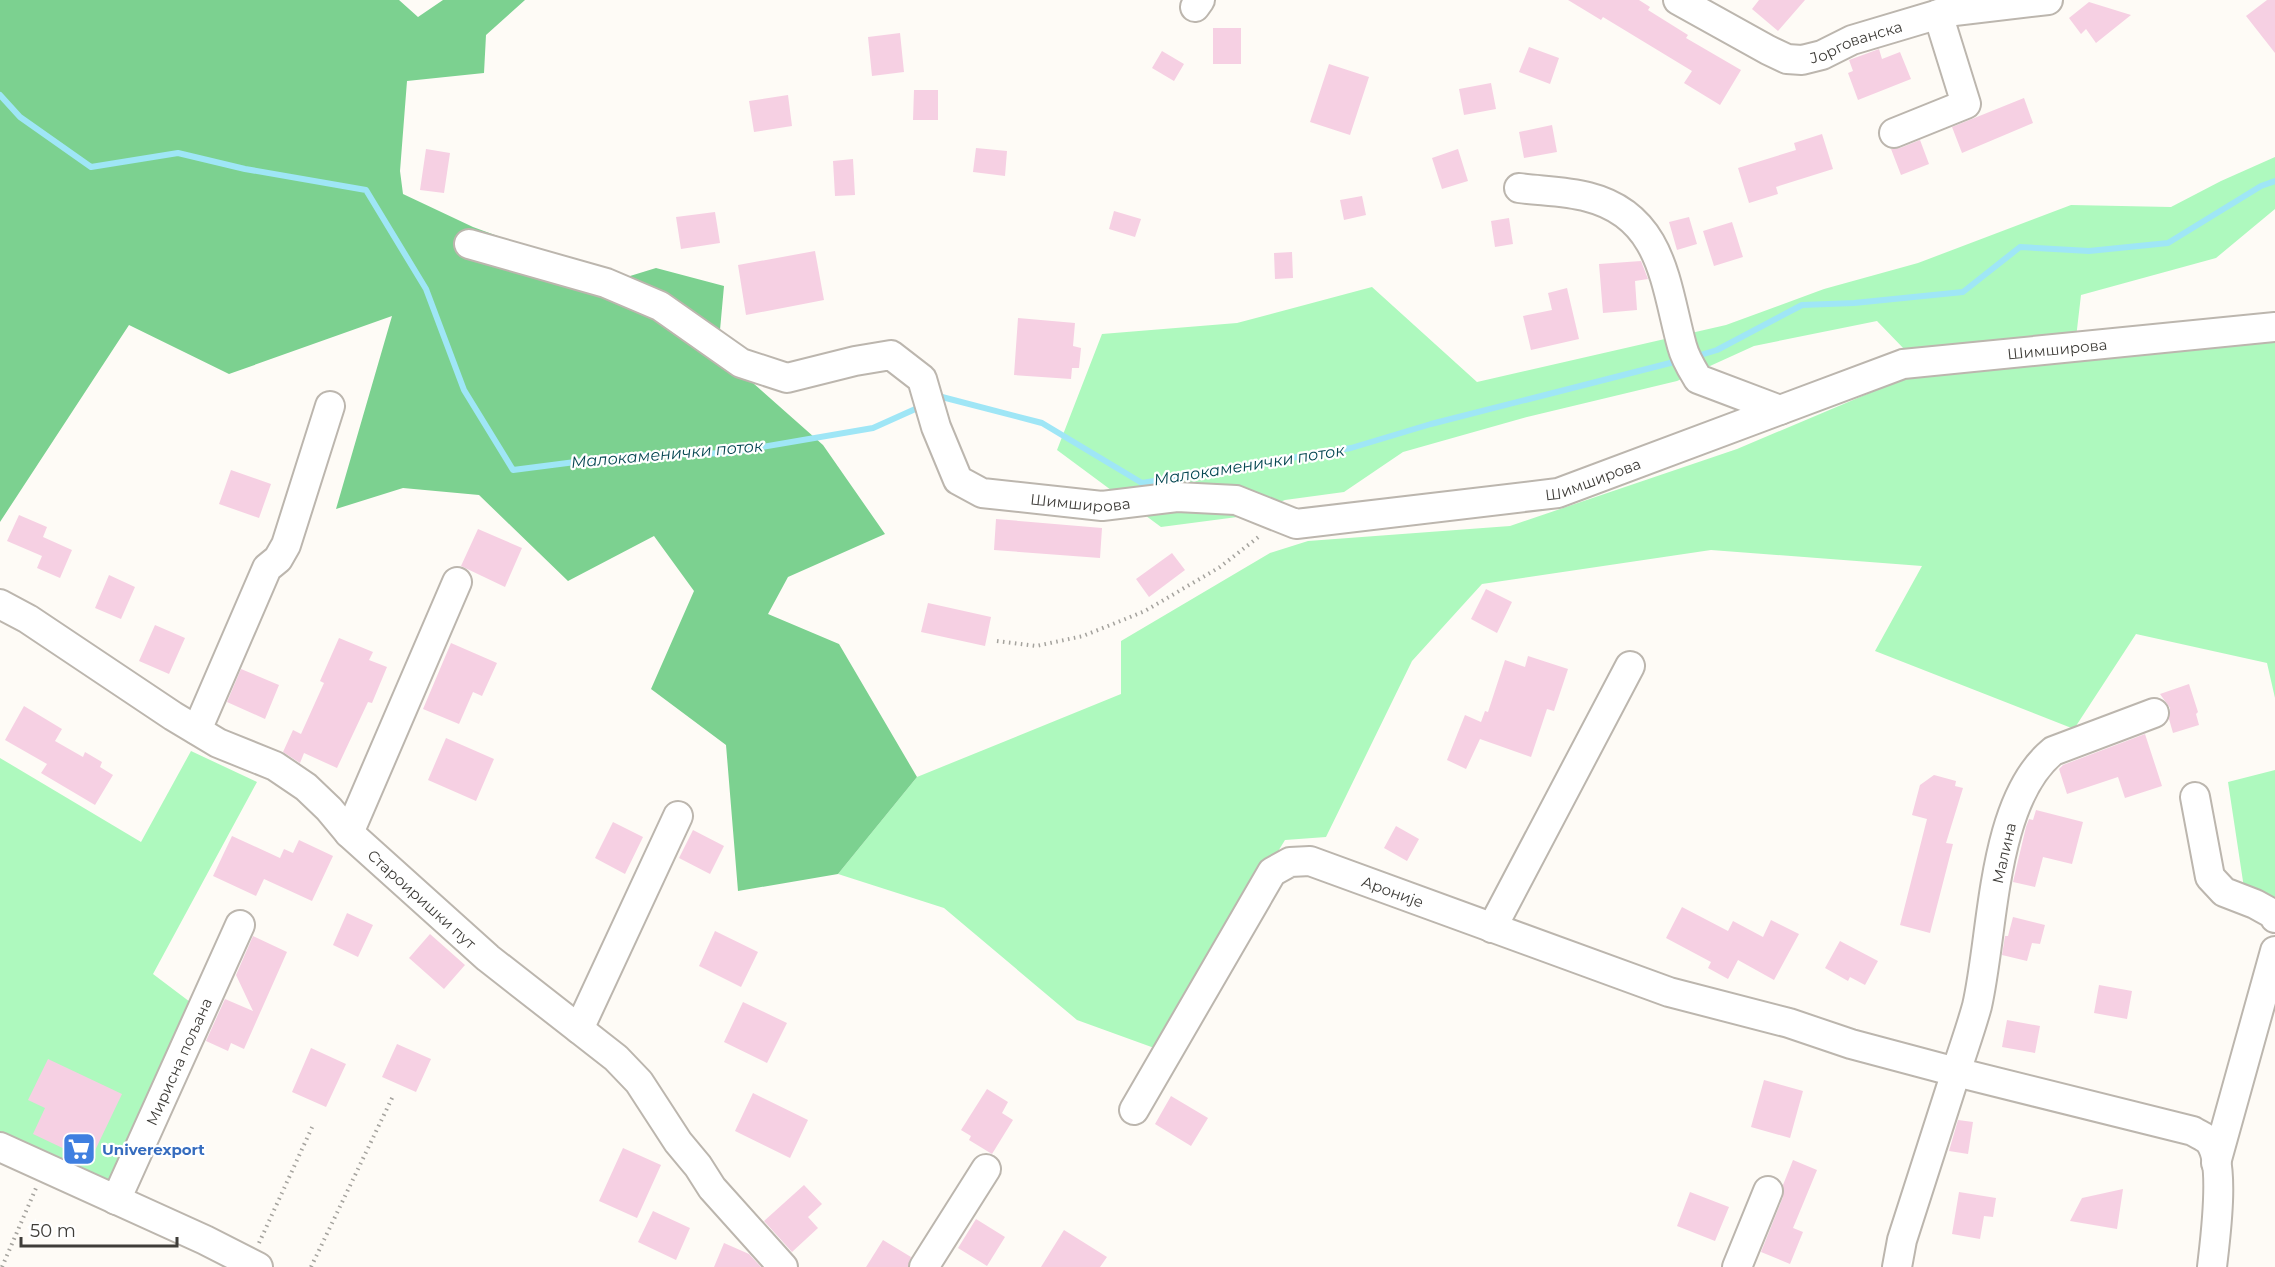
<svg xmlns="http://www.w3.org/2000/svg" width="2275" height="1267" viewBox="0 0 2275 1267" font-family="Montserrat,sans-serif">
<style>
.green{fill:#aef9be}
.forest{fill:#7cd190}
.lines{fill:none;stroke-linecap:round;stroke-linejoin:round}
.stream{stroke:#9fe6f6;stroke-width:6}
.building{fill:#f6d0e3}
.minor-casing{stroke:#bcb6ae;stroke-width:32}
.path{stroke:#a5a39e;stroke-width:4;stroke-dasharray:1.5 4.5;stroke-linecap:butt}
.minor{stroke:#fff;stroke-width:28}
.labels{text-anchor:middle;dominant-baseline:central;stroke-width:4.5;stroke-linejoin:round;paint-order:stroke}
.street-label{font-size:15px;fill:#3f3d39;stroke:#fff}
.shop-label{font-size:15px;font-weight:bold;fill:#366cbe;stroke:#fff;text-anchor:start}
.water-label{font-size:16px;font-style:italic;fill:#064752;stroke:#fff}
</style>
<rect width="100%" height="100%" fill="#fefbf6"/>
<path class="green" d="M2275,157V209L2216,258L2081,295L2076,338L1906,351L1877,321L1754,346L1677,381L1527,417L1403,452L1344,492L1285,500L1245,516L1161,527L1057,450L1102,334L1237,323L1372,287L1477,382L1726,325L1824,289L1918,263L2071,205L2171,207L2221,181Z
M2275,339V698L2267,663L2136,634L2074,729L1875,651L1922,566L1711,550L1482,584L1412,661L1326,837L1285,840L1157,1049L1077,1020L944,908L838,874L917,777L1121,694V641L1270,553L1308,541L1510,526L1737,449L1905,378Z
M191,751L257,782L153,974L194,1005L116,1183L0,1131V758L141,842Z
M2275,770V897L2244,888L2228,782Z"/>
<path class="forest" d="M0,0H399L418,17L443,0H525L486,35L484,73L407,81L400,171L403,194L473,227L617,280L656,268L724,286L718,352L823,445L885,534L788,577L768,614L839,644L917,777L838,874L738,891L726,745L651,689L694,591L654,536L568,581L479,495L403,488L336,509L392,316L229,374L129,325L0,522Z"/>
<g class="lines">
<path class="stream" d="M0,95L20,117L91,167L178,153L245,169L366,190L426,289L464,390L513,470L622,456L727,453L873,428L922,406
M1694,357L1717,350L1802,305L1854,303L1963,292L2020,247L2089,251L2168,243L2261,186L2275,181
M937,400L942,397L1042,423L1142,483L1351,448L1431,424L1678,361"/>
</g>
<path class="building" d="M1568,0H1639L1650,7L1648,10L1688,35L1686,38L1741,70L1720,105L1684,83L1692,71L1603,17L1601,20Z
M1759,0H1805L1778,31L1752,9Z
M2267,0H2275V53L2246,16Z
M2089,2L2131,15L2096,43L2086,29L2081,34L2069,18Z
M1213,28H1241V64H1213Z
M900,33L904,72L872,76L868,37Z
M1529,47L1559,58L1550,84L1519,72Z
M1879,49L1882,59L1900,52L1911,79L1858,100L1848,73L1853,71L1849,60Z
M1162,51L1184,64L1174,81L1152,68Z
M1329,64L1369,77L1350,135L1310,122Z
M1491,83L1496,109L1464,115L1459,89Z
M914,90H938V120H913Z
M788,95L792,126L754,132L749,101Z
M2024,98L2033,123L1962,153L1952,127Z
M1552,125L1557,152L1524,158L1519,132Z
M1822,134L1833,169L1776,187L1778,194L1749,203L1738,168L1796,150L1794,143Z
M1920,140L1929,164L1901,175L1891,149L1900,148Z
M976,148L1007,151L1005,176L973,172Z
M426,149L450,153L444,193L420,190Z
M1458,149L1468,181L1442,189L1432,158Z
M853,159L855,195L835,196L833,161Z
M1362,196L1366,215L1344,220L1340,200Z
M1114,211L1141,219L1135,237L1109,229Z
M715,212L720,243L681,249L676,217Z
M1689,217L1697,244L1677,250L1669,222Z
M1509,218L1513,244L1495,247L1491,221Z
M1732,222L1743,257L1714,266L1703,231Z
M815,251L824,300L746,315L738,265Z
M1292,252L1293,278L1275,279L1274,253Z
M1641,261L1648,279L1635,281L1637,310L1603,313L1599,264Z
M1567,288L1579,339L1531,350L1523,316L1552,310L1548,293Z
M1018,318L1075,323L1073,346L1081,348L1079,368H1072L1071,379L1014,375Z
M231,470L271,484L259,518L219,504Z
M19,515L47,527L43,537L72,550L60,578L37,568L42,556L7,541Z
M996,519L1102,528L1100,558L994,550Z
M478,529L522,548L505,587L461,566Z
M1172,553L1185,570L1149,597L1136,579Z
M109,575L135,587L121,619L95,608Z
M1486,589L1512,602L1497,633L1471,619Z
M928,603L991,617L985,646L921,632Z
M155,625L185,638L169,674L139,661Z
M339,638L373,652L369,660L387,667L372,703L368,702L337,768L304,753L300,763L283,752L293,730L301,734L324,683L320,681Z
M451,643L497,663L482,696L473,692L459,724L423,709Z
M1528,656L1568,669L1554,711L1547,709L1531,757L1480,739L1466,769L1447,760L1465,715L1481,722L1485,711L1488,712L1505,660L1525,667Z
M241,669L279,685L265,719L227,702Z
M2189,684L2198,712L2196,714L2199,725L2173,733L2169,719L2170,708L2160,694Z
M24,706L62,729L55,741L83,757L85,752L102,762L100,767L113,775L95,805L41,773L47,764L5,740Z
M2145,734L2162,786L2125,798L2118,777L2067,794L2059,769L2063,765Z
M446,738L494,759L476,801L428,780Z
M1934,775L1956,781L1955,786L1963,788L1946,843L1953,844L1930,933L1900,925L1927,819L1912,815L1920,785Z
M2036,810L2083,822L2072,864L2043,857L2035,887L2013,882L2026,827L2029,819L2033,820Z
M613,822L643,837L625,874L595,858Z
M1396,826L1419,839L1407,861L1384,848Z
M693,830L724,846L710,874L679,858Z
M232,836L280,858L284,849L293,853L299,840L333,856L312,901L264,879L256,896L213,876Z
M1682,907L1728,931L1733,921L1763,937L1771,920L1799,934L1774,980L1738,960L1728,979L1708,968L1711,962L1666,938Z
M347,913L373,925L358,957L333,945Z
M2013,917L2045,925L2040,944L2032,943L2027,961L2002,955L2005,936H2008Z
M715,931L758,952L741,987L699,966Z
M430,934L465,965L444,989L409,958Z
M253,936L287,952L244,1049L231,1043L228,1051L206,1041L225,999L253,1011L236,975Z
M1840,941L1878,961L1865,985L1850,977L1848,981L1825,968Z
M2099,985L2132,991L2127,1019L2094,1013Z
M743,1002L787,1023L767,1063L724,1042Z
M2007,1020L2040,1026L2035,1053L2002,1047Z
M397,1044L431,1059L416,1092L382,1077Z
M311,1048L346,1064L326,1107L292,1092Z
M48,1059L122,1094L90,1161L33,1134L45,1108L28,1100Z
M1764,1080L1803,1091L1790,1138L1751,1127Z
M987,1089L1008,1102L1002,1113L1013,1120L992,1154L969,1140L971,1136L961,1130Z
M753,1093L808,1120L790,1158L735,1131Z
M1171,1096L1208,1118L1191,1146L1155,1124Z
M1958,1120L1973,1122L1968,1154L1949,1151Z
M623,1148L661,1165L637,1218L599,1201Z
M1793,1160L1817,1170L1793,1228L1803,1232L1790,1264L1761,1252L1783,1197V1185Z
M804,1185L822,1204L808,1217L818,1228L792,1252L764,1221Z
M2123,1189L2117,1229L2070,1221L2082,1198Z
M1690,1192L1729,1207L1715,1241L1677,1226Z
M1959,1192L1996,1198L1993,1217L1984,1216L1980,1239L1952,1234Z
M653,1211L690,1228L676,1260L638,1242Z
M976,1219L1005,1237L987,1266L958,1248Z
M1064,1230L1107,1257L1100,1267H1041Z
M883,1240L911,1257L908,1267H866Z
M724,1243L749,1254L761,1267H714Z"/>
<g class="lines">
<defs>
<g id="minor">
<path id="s1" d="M1678,0L1768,50L1787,59L1802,60L1822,55L1852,40L1946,12L2048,0"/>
<path d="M1195,7L1200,0"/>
<path d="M1894,133L1966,104L1938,14"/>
<path d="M1519,188C1542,191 1566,191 1588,197C1663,216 1665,284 1682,346C1685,358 1692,369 1698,379L1780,410"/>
<path id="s2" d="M469,244L606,283L660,306L741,363L787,378L855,361L891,355L922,379L936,427L958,480L982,493L1102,506L1177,497L1236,500L1296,524L1558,493L1903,364L2275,327"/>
<path id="s3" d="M0,604L28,619L173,716L218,743L275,766L306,787L329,809L349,833L488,958L616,1058L639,1082L678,1142L698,1166L712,1188L783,1267"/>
<path d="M2154,713L2053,751C1991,802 1994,932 1977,1006C1971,1028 1963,1050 1956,1072L2193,1131C2197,1134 2205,1137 2209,1141C2226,1162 2215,1240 2212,1267"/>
<path d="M197,730L267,568L278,559L286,545L330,406"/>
<path d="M2195,797L2210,877L2224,892L2255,904L2273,914L2275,918"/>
<path d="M349,833L457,582"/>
<path d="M1492,928L1630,666"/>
<path d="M579,1029L678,816"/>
<path id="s4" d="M1134,1110L1272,872L1290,862L1310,861L1669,992L1789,1023L1851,1044L1956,1072L1902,1240L1897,1267"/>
<path d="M0,1147L205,1240L258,1267"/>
<path d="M2216,1163L2275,951"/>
<path id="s5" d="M116,1200L240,925"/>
<path d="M924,1267L986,1169"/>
<path d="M1737,1267L1768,1191"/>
</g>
</defs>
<use href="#minor" class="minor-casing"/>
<path class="path" d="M997,641L1036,646L1083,636L1145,611L1220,567L1261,535
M259,1243L314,1123
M2,1267L36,1188
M311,1267L393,1096"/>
<use href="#minor" class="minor"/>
</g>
<defs>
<symbol id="supermarket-square" viewBox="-11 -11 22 22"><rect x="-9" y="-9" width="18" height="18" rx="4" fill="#3f7fe0" stroke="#fff"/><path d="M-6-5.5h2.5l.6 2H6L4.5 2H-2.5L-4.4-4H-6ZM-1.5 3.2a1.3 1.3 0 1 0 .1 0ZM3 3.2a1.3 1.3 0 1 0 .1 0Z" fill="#fff"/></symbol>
</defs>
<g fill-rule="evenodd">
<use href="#supermarket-square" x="60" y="1130" width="38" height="38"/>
</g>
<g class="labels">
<g class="street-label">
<text stroke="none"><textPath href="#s1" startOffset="196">Јоргованска</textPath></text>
<text stroke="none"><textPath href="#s2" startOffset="1736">Шимширова</textPath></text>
<text stroke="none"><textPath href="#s2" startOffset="1250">Шимширова</textPath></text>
<text stroke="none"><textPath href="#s2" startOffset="728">Шимширова</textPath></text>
<text transform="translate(2004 853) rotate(-77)">Малина</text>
<text stroke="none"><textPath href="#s4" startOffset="404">Ароније</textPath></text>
<text stroke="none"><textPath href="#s3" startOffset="519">Староиришки пут</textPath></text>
<text stroke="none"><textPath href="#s5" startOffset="152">Мирисна пољана</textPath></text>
</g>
<g class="shop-label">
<text x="102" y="1149">Univerexport</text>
</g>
<g class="water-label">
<text transform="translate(667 454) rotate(-5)">Малокаменички поток</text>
<text transform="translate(1249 465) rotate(-9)">Малокаменички поток</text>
</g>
</g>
<path d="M21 1237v9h156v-9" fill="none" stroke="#3f3d39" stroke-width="3"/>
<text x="30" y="1237" font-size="18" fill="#3f3d39" stroke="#ffffff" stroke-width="4.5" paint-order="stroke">50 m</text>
</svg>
